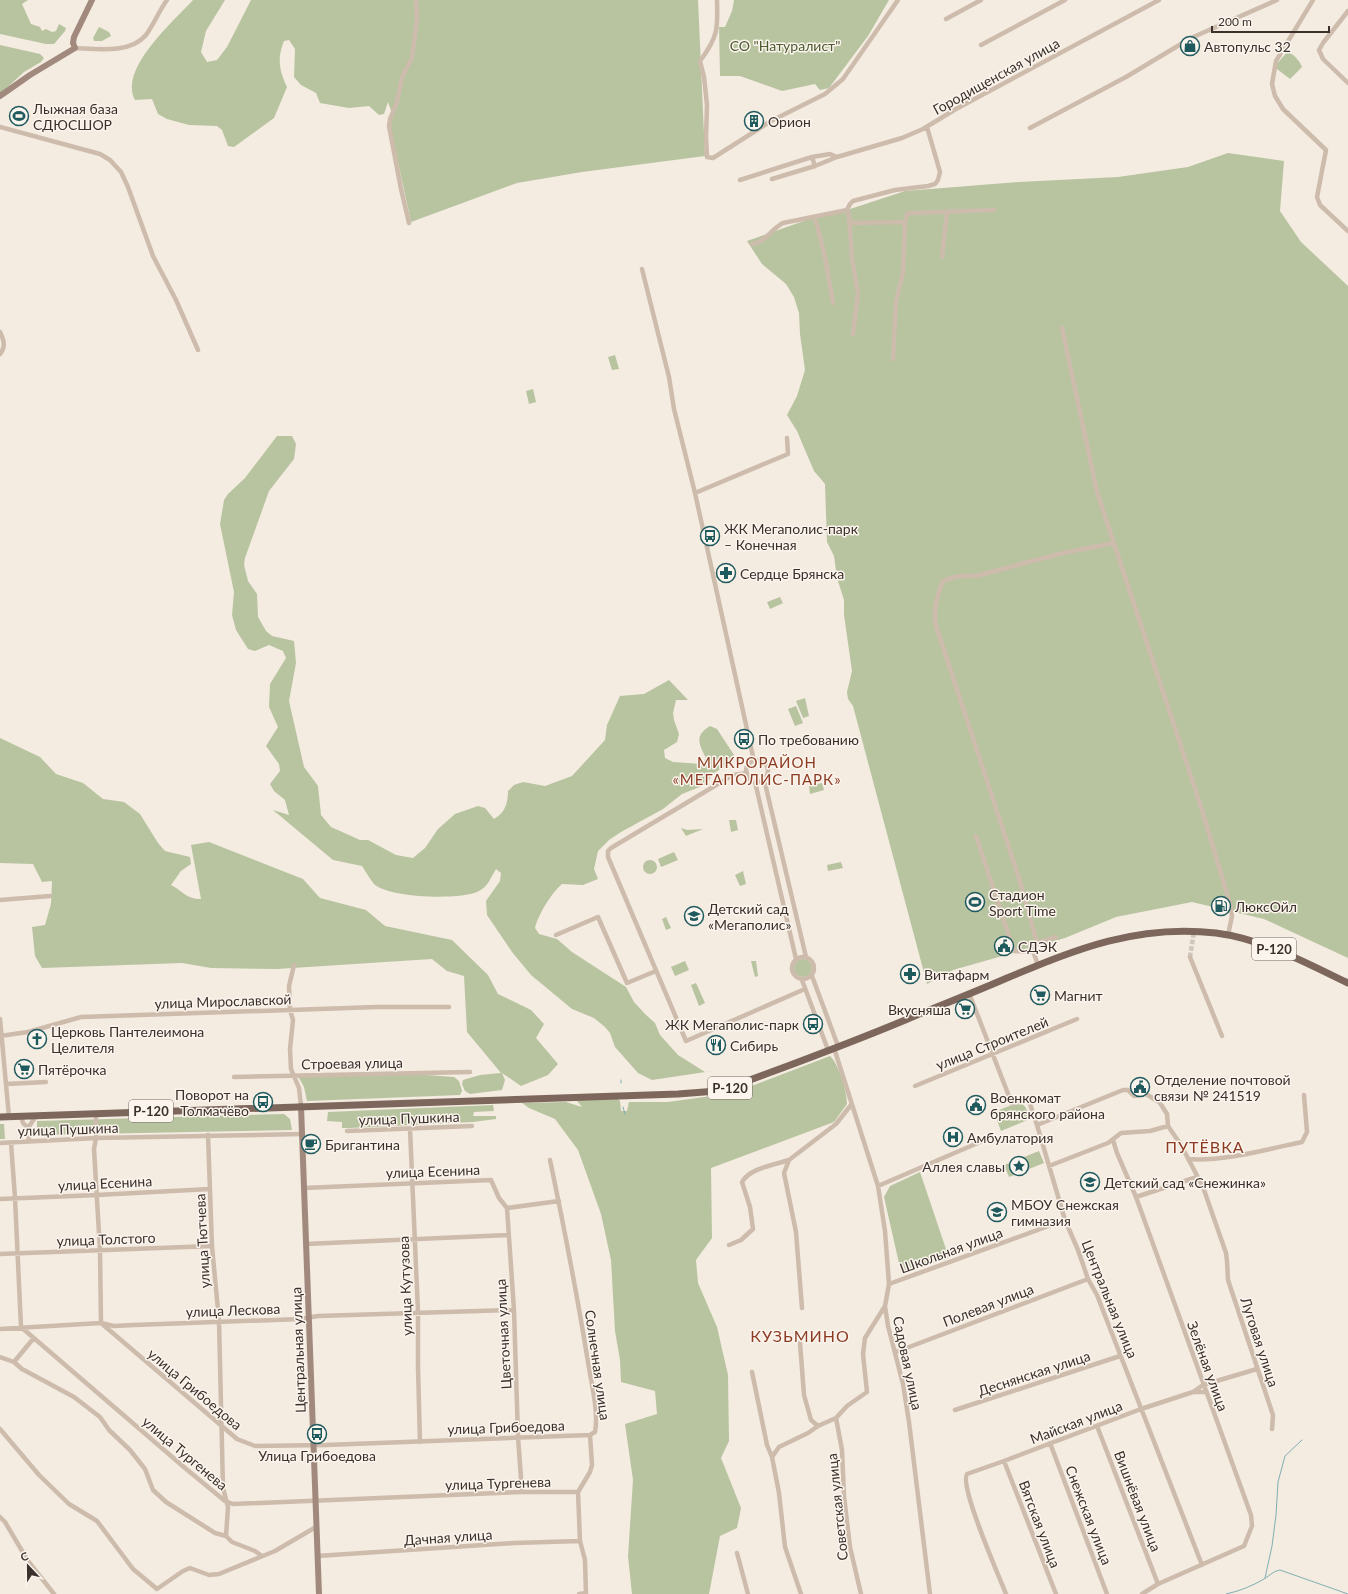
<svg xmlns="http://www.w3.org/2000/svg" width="1348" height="1594" viewBox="0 0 1348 1594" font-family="Lato,sans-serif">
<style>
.green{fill:#b8c4a0}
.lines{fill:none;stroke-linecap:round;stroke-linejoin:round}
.stream{stroke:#7fb0b2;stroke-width:1}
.street-tunnel{stroke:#cfc6bd;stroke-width:4.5;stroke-dasharray:4.5 2;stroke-linecap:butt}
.street{stroke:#cdbbac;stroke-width:4.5}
.secondary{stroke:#a18a7d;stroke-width:6}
.primary{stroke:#7d675c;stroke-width:7}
.labels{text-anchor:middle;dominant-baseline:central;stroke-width:3;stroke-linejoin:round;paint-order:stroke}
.shield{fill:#fbf5ee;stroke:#756b66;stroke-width:1}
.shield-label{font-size:13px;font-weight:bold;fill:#3b302b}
.park-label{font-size:14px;fill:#4a5a2e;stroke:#fbf5ee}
.poi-label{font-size:14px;fill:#3b302b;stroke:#fbf5ee;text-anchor:start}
.street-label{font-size:14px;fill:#3b302b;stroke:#fbf5ee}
.neighbourhood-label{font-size:15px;letter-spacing:1px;fill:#8c3b22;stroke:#fbf5ee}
.quarter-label{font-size:16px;letter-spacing:1px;fill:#8c3b22;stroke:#fbf5ee}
</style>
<rect width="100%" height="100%" fill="#f4ebe1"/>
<path class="green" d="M0,0H28L22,4L31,24L40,27L42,31L46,29L52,32L56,31L59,24L66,28L65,31L54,44H46L0,34Z
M193,0H225L206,31L201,52L207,62L217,60L227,47L251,0H698L705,156L582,172L517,183L411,222L390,126L393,116L388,102L384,114L379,115L369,106L349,108L320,103L316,93L301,85L294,77L295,49L289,40L284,41C277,58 279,70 287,87L274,118L234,147L228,146L222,130L217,126L189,125L167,119L158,114L152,99L135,100C118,69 174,21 193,0Z
M734,0H889L868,36L829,88L820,90L815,84L782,91L740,76H720L719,27H725L732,11Z
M99,27L109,32L111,36L102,41H94L93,38Z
M0,45L40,54L44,58L41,62L24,72L0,94Z
M1287,52C1293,53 1300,61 1302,67L1290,79L1277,69L1276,65Z
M1228,153L1284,161L1280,211L1301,242L1348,286V958L1264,919L1192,902L1116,917L1065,938L953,970L927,984L853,706L848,699L847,692L852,671L844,615V600L837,578L834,556L827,542L825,484L814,471L797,431L787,415L797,396L805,370L800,334L799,313L794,297L786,284L762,264L747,241L815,217L847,210L905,191L1019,182L1118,177L1188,167Z
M615,355L619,369L612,370L608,357Z
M533,389L536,402L529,404L526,391Z
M277,436H292L296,444L294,459L269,491L245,558L244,565L248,581L257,594L258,617L266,631L272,636L294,641L296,663L289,701L304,767L318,786L321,815L331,827L360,840H368L396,855L413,858L425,848L438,829L455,814L478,806L485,808L494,819C505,813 508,803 508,791L514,785L523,782L545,786L572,776L605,740L607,725L620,696L644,694L669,680L688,700H676L673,713L674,720L679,734L677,742L664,750L665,758L673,762L701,764L706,758C699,744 694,736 710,726L717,729L734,755L733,762L712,774L707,784L682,794L663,809L621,832L609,840L598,851L594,869L598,879L583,885L562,884C552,892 538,915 535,928L539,934L557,939L572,952L626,987L634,1002L645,1014L655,1023L660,1035L678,1055L705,1072L719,1070L652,1080L638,1073L615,1047L610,1033L605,1027L594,1018L572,1009L531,975L512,952L487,915L486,901L500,881L501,873L496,869C490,879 488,887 477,892C459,900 388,898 374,884C370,879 366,872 362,866L333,860L273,810L289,815L285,800L274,791L270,784L280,771L279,764L266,746L278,727L269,707L270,684L286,658L283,651L269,645L255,651L248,649L236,630L232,615L234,592L220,524L224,500L228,494L245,478Z
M780,597L783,603L770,609L767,602Z
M805,698L809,716L803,718L796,701Z
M796,706L803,723L795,726L788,709Z
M0,738L40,757L56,774L83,783L103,799L124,802L140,814L158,843L165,851L190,857L191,864L181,871L171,885C183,891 186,899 201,899L191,845L209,842L303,879L320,898L366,910L385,926L452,940L488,975L498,994L531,1010L544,1024L536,1038L558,1064L548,1075L521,1086L502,1073L505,1080L502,1090L470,1094L465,1091L462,1084L463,1080L480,1075L501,1073L467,1032L464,976L447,971L432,959L277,969L211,968L182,963L42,968L35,956L32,927L45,925L51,904L52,881L42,882L33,864L0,863Z
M822,783L824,790L810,794L809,786Z
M729,820H736L738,830L731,832Z
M681,828L687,830L703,829L686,836Z
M674,852L678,860L661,867L658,859Z
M643 867a7 7 0 1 1 14 0a7 7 0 1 1-14 0Z
M841,862L843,868L828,871L827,865Z
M743,871L746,884L740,886L735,875Z
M666,917L671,928L666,930L662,919Z
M794 968a9 9 0 1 1 18 0a9 9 0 1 1-18 0Z
M685,961L689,970L675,976L671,967Z
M751,961H756L758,976L755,977Z
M696,983L705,1003L699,1006L691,985Z
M830,1056C839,1064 847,1092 847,1104L834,1122L711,1168L712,1238L696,1260L698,1283L717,1327L728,1375L729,1441L721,1458L741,1508L737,1528L720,1536L709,1594H632L628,1556L633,1480L625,1424L657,1414L655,1391L621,1382L620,1360L615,1331L611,1260L601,1214L578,1150L555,1119L529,1108L522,1103L566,1102L582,1107L577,1101L579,1100L618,1099L620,1101L621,1111H627L629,1102H668L733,1093Z
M413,1074L454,1077L459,1081L462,1091L460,1095L307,1101L304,1087L298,1076Z
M1019,1102C1026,1105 1028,1112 1030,1119L1001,1131L994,1112Z
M493,1105L494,1111L474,1112L473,1116H496V1119L473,1122L350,1128H342V1122L327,1121L328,1112Z
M284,1114L290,1119L292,1130L37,1135V1121Z
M0,1124H4L5,1139H0Z
M1039,1151L1044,1163L1009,1177L1004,1165Z
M920,1172L949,1258L901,1272L884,1197L890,1186Z"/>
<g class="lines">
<path class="stream" d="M621,1080V1083
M623,1107L625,1114
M1265,1578L1272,1546L1276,1515L1278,1482L1285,1456L1302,1440
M1226,1594C1240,1591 1252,1586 1264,1579C1270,1575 1274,1571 1280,1570L1348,1594"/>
<path class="street-tunnel" d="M1190,957L1194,931"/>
<path class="street" d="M717,0C718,29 718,37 700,61L704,77L707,105L706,137L707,157L713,158L771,121L825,94L843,79L898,0
M1313,0L1276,61L1272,84L1275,96L1283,109L1326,150L1317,197L1320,205L1348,231
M1348,11L1323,43L1319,50L1323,59L1348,83
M946,19L981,0
M981,45L1065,0
M75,48C97,49 130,54 146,35C154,24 159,11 167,0
M0,127L100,154L110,160L121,172L128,187L153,256L176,300L198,350
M1030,128L1126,77L1191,38L1277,0
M837,157L830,154L812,157L815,166L837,157L902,138L923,129L956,109L1159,0
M772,179L815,166
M740,180L812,157
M815,217L825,257L833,303
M409,223L401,189L389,126L390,119L397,102L402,77L412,58L417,19L416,0
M849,223L905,222L907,214L911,213L994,210
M752,244C767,241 770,230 783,223L847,210
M942,257L947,213
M642,269L669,377L674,409L695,493L754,761
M1062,328L1097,492L1203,813L1230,904L1232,916L1228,935
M0,332C4,340 6,347 0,354
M853,334L858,294L852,258L849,215L847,210L850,204L853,201L895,190L928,186L935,184L938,180L940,172L927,127
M893,359L896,301L903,273L905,222
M695,493L788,454L787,438
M746 771a11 11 0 1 1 22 0a11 11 0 1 1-22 0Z
M747,773L733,775L611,848L608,851V857L686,1041L805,989
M764,779L806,957
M755,782L796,959
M976,836L1014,951L1033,952
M0,900L50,896
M556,935L598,917L627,983L656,971
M1037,943L1019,878L936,626C933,612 937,595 943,581C954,576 964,575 976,576L1063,553L1114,543
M792 968a11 11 0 1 1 22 0a11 11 0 1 1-22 0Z
M1190,957L1222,1036
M294,965L289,986L290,1010L293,1020L290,1049L291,1069L299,1088L301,1106
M1038,965L1031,945L1056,937
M812,976L838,1046
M802,980L828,1050
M969,993L1012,1104L1028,1098L1037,1125L1065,1220L1078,1250L1088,1279L1097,1295L1202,1565
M0,1019L9,1117
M0,1036L28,1032L81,1017L377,1007H449
M834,1048L878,1186L885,1231L889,1284L885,1306L888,1326L903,1384L909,1422L930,1594
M234,1077L470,1072
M6,1084L46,1082
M915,1086L1077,1019
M96,1114V1138L94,1149L100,1250L101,1323L237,1439L255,1446L326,1445L590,1435
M21,1116L23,1123L28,1128L29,1141
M1037,1125L1123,1090H1128L1134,1096L1146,1094L1159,1102L1162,1106L1167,1114L1168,1126L1181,1145L1203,1187L1226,1253L1227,1261L1228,1280L1273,1415L1272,1429
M28,1128L36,1116
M410,1129L418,1312V1367L420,1442
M347,1131L472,1126
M208,1135L212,1246L219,1321L223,1488L228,1507L226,1536
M1113,1140L1117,1153L1136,1197L1251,1515L1252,1526L1244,1546L1158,1584L1142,1594
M0,1143L96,1138L302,1134
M11,1143L15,1198L21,1327L185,1468L225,1501L233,1504L522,1492H578
M1188,1159C1224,1162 1267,1149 1302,1142L1307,1132L1304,1095
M550,1160C564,1227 577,1294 588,1362C591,1382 599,1412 595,1432L590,1435L592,1465L590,1472L578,1492L580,1541L585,1560L586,1594
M1049,1166L1108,1143L1121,1133L1150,1131L1168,1126
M878,1186L987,1139
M304,1188L491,1180L499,1198L507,1208L514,1310L518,1437L522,1492
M1136,1197L1197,1177
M0,1199L97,1195L210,1189
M507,1208L559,1201
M306,1244L508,1235
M729,1245L741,1240L753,1229L750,1207L742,1182C750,1168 774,1165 789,1160
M0,1254L212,1246
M889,1284L1065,1220
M802,1308L796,1232L784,1173L789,1160L836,1124L851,1105
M0,1329L101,1323L114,1326L134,1325L300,1319L318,1316L514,1310
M800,1343L804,1395L811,1420L818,1426
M896,1352L1088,1279
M0,1357L14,1362L22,1369L74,1397L100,1417L109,1430L130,1450L145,1469L153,1490L166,1502L215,1533L226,1536L232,1542L255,1551L262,1556
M14,1362L33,1339
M752,1372L767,1445L772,1457
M1193,1392L1203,1385L1257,1369
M955,1410L1120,1356
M836,1418L842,1450L844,1496L850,1547L861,1594
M1097,1426L1158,1584
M0,1429L39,1475L69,1504L97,1521L133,1569L157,1589L183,1571L190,1568L209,1575L219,1574L275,1551L316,1527
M1050,1443L1107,1594
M1004,1461L1056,1594
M0,1517L5,1522L28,1561L54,1594
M737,1553L748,1594
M317,1556L514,1543L580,1541
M579,1594L586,1593
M801,1594L785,1547L779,1493L772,1457L779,1447L808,1433L818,1426L836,1418L847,1406L867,1392L863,1354L865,1338L885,1306
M1006,1594C999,1576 959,1486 967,1474L1004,1461L1141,1409L1193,1392H1206"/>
<path class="secondary" d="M0,96L30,75L75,48L73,43L74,37L92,0
M301,1106L319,1594"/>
<path class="primary" d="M0,1117L678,1094L717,1091L742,1083C801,1061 859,1040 917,1015C947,1003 977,991 1007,978C1077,949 1137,924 1216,933C1263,939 1306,963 1348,983"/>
</g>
<defs>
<symbol id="shop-ring" viewBox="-11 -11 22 22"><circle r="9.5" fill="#fbf5ee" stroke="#1f5a5e" stroke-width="1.5"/><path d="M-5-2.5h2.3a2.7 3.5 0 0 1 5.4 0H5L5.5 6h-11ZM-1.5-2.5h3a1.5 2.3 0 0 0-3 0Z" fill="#1f5a5e"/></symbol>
<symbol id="stadium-ring" viewBox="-11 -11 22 22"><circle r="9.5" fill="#fbf5ee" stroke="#1f5a5e" stroke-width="1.5"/><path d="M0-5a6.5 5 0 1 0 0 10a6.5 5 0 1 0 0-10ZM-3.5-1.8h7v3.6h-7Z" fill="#1f5a5e"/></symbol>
<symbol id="building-ring" viewBox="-11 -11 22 22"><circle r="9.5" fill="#fbf5ee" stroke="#1f5a5e" stroke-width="1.5"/><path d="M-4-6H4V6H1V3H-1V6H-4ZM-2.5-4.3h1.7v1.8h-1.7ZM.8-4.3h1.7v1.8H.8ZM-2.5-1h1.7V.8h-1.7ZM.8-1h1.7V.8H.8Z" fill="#1f5a5e"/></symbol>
<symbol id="bus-ring" viewBox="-11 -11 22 22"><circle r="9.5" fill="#fbf5ee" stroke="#1f5a5e" stroke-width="1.5"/><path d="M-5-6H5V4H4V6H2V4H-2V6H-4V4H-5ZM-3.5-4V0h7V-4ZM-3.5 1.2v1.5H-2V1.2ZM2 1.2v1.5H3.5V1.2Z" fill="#1f5a5e"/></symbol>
<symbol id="pharmacy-ring" viewBox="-11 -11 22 22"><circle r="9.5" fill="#fbf5ee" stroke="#1f5a5e" stroke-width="1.5"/><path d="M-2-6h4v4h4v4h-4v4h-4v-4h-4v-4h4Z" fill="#1f5a5e"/></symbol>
<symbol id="fuel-ring" viewBox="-11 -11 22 22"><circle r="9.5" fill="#fbf5ee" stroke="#1f5a5e" stroke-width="1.5"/><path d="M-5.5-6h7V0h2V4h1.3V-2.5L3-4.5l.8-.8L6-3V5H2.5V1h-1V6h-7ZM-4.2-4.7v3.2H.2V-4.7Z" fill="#1f5a5e"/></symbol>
<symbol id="school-ring" viewBox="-11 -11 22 22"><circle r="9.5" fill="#fbf5ee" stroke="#1f5a5e" stroke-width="1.5"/><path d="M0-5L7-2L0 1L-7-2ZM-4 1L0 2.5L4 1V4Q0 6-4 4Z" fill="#1f5a5e"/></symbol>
<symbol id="civic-ring" viewBox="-11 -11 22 22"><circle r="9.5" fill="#fbf5ee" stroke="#1f5a5e" stroke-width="1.5"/><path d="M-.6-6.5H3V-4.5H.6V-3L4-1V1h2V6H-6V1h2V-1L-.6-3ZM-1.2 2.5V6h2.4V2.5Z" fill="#1f5a5e"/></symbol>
<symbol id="supermarket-ring" viewBox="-11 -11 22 22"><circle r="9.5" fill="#fbf5ee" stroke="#1f5a5e" stroke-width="1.5"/><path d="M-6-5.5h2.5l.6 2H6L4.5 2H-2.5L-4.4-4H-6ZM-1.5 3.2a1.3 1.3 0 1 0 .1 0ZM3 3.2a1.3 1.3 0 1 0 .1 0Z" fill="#1f5a5e"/></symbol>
<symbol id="church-ring" viewBox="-11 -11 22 22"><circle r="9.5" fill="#fbf5ee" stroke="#1f5a5e" stroke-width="1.5"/><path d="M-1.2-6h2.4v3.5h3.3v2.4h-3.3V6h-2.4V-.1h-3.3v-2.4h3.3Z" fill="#1f5a5e"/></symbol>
<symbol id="restaurant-ring" viewBox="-11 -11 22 22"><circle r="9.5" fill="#fbf5ee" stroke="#1f5a5e" stroke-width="1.5"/><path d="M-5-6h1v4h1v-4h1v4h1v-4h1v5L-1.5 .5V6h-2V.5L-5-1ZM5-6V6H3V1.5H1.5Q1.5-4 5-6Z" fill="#1f5a5e"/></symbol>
<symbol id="hospital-ring" viewBox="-11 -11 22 22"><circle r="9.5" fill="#fbf5ee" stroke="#1f5a5e" stroke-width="1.5"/><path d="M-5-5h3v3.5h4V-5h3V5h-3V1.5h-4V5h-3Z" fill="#1f5a5e"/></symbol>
<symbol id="cafe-ring" viewBox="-11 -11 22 22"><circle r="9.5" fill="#fbf5ee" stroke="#1f5a5e" stroke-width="1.5"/><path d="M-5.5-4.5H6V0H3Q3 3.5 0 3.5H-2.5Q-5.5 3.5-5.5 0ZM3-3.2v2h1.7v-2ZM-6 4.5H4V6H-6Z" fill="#1f5a5e"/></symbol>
<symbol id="sight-ring" viewBox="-11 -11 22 22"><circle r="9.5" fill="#fbf5ee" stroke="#1f5a5e" stroke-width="1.5"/><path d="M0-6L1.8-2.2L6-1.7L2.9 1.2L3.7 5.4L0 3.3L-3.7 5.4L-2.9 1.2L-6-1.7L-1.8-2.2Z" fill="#1f5a5e"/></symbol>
</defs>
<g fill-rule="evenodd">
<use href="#shop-ring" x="1179" y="35" width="22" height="22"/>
<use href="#stadium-ring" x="8" y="105" width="22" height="22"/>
<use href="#building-ring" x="743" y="110" width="22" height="22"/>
<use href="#bus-ring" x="699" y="525" width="22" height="22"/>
<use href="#pharmacy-ring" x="715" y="562" width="22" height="22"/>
<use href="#bus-ring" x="733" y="728" width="22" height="22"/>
<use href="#stadium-ring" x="964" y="891" width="22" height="22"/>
<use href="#fuel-ring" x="1210" y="895" width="22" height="22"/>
<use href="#school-ring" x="683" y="905" width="22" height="22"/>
<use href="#civic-ring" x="993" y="935" width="22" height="22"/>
<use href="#pharmacy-ring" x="899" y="963" width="22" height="22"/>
<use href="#supermarket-ring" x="1029" y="984" width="22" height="22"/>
<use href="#supermarket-ring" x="954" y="998" width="22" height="22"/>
<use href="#bus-ring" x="802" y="1013" width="22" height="22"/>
<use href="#church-ring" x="26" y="1028" width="22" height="22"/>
<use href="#restaurant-ring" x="705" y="1034" width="22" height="22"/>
<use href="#supermarket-ring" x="13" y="1058" width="22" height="22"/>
<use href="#civic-ring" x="1129" y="1076" width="22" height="22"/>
<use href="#bus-ring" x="252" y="1091" width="22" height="22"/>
<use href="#civic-ring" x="965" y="1094" width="22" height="22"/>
<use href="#hospital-ring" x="942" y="1126" width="22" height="22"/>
<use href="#cafe-ring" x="300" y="1133" width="22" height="22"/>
<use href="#sight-ring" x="1008" y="1155" width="22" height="22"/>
<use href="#school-ring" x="1079" y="1171" width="22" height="22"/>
<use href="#school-ring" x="986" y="1201" width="22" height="22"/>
<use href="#bus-ring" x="306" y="1423" width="22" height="22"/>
</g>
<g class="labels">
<g class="shield">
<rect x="1252" y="938" width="44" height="22" rx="3"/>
<rect x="708" y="1077" width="44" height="22" rx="3"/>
<rect x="129" y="1100" width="44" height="22" rx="3"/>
</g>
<g class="shield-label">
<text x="1274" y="949">Р-120</text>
<text x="730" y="1088">Р-120</text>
<text x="151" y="1111">Р-120</text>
</g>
<g class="park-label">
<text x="785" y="45">СО "Натуралист"</text>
</g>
<g class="poi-label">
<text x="1204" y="46">Автопульс 32</text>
<text x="33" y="108">Лыжная база<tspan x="33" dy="16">СДЮСШОР</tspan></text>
<text x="768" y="121">Орион</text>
<text x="724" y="528">ЖК Мегаполис-парк<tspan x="724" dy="16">– Конечная</tspan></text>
<text x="740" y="573">Сердце Брянска</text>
<text x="758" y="739">По требованию</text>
<text x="989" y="894">Стадион<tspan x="989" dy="16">Sport Time</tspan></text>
<text x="1235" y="906">ЛюксОйл</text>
<text x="708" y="908">Детский сад<tspan x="708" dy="16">«Мегаполис»</tspan></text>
<text x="1018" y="946">СДЭК</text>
<text x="924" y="974">Витафарм</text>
<text x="1054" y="995">Магнит</text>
<text x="951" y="1009" text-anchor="end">Вкусняша</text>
<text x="799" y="1024" text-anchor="end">ЖК Мегаполис-парк</text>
<text x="51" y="1031">Церковь Пантелеимона<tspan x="51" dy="16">Целителя</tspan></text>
<text x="730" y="1045">Сибирь</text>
<text x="38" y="1069">Пятёрочка</text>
<text x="1154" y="1079">Отделение почтовой<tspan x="1154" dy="16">связи № 241519</tspan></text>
<text x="249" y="1094" text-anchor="end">Поворот на<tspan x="249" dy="16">Толмачёво</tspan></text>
<text x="990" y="1097">Военкомат<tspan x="990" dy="16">брянского района</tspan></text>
<text x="967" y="1137">Амбулатория</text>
<text x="325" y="1144">Бригантина</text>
<text x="1005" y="1166" text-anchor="end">Аллея славы</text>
<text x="1104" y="1182">Детский сад «Снежинка»</text>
<text x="1011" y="1204">МБОУ Снежская<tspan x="1011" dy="16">гимназия</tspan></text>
<text x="317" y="1455" text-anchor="middle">Улица Грибоедова</text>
</g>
<g class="street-label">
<text transform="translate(996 76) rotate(-29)">Городищенская улица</text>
<text transform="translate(223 1001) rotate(-2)">улица Мирославской</text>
<text transform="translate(992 1043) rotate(-22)">улица Строителей</text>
<text transform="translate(352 1063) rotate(-1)">Строевая улица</text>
<text transform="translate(409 1118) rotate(-2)">улица Пушкина</text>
<text transform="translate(68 1129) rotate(-2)">улица Пушкина</text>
<text transform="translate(433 1171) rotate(-2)">улица Есенина</text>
<text transform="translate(105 1183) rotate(-3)">улица Есенина</text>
<text transform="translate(106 1239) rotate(-2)">улица Толстого</text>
<text transform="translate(202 1241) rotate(-93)">улица Тютчева</text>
<text transform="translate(951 1250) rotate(-20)">Школьная улица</text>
<text transform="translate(405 1286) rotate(-92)">улица Кутузова</text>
<text transform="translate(1110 1299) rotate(68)">Центральная улица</text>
<text transform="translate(988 1305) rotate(-21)">Полевая улица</text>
<text transform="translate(233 1310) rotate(-2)">улица Лескова</text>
<text transform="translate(503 1334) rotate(-93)">Цветочная улица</text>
<text transform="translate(1260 1342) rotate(72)">Луговая улица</text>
<text transform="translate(298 1350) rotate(-92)">Центральная улица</text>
<text transform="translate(908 1363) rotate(78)">Садовая улица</text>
<text transform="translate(598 1365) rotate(82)">Солнечная улица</text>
<text transform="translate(1208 1366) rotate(70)">Зелёная улица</text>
<text transform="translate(1034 1373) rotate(-18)">Деснянская улица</text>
<text transform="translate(195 1389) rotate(40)">улица Грибоедова</text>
<text transform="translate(1076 1422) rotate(-21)">Майская улица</text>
<text transform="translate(506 1427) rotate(-2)">улица Грибоедова</text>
<text transform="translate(185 1453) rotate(40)">улица Тургенева</text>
<text transform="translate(498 1483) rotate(-2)">улица Тургенева</text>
<text transform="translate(1138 1501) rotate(69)">Вишнёвая улица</text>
<text transform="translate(837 1507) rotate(-96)">Советская улица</text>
<text transform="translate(1089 1515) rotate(69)">Снежская улица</text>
<text transform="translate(1040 1524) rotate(69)">Вятская улица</text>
<text transform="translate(448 1537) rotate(-4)">Дачная улица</text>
</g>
<g class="neighbourhood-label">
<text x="757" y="762">МИКРОРАЙОН<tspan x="757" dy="17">«МЕГАПОЛИС-ПАРК»</tspan></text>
</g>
<g class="quarter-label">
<text x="1205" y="1146">ПУТЁВКА</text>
<text x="800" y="1335">КУЗЬМИНО</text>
</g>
</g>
<g transform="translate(28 1566) rotate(338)" stroke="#fbf5ee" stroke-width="3" paint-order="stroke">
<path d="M0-3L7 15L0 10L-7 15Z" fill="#3b302b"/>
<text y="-6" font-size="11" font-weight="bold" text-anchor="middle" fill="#3b302b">С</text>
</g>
<path d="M1212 26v6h117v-6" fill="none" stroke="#3b302b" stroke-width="2"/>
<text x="1218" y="26" font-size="12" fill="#3b302b" stroke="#fbf5ee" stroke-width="3" paint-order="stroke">200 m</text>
</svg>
